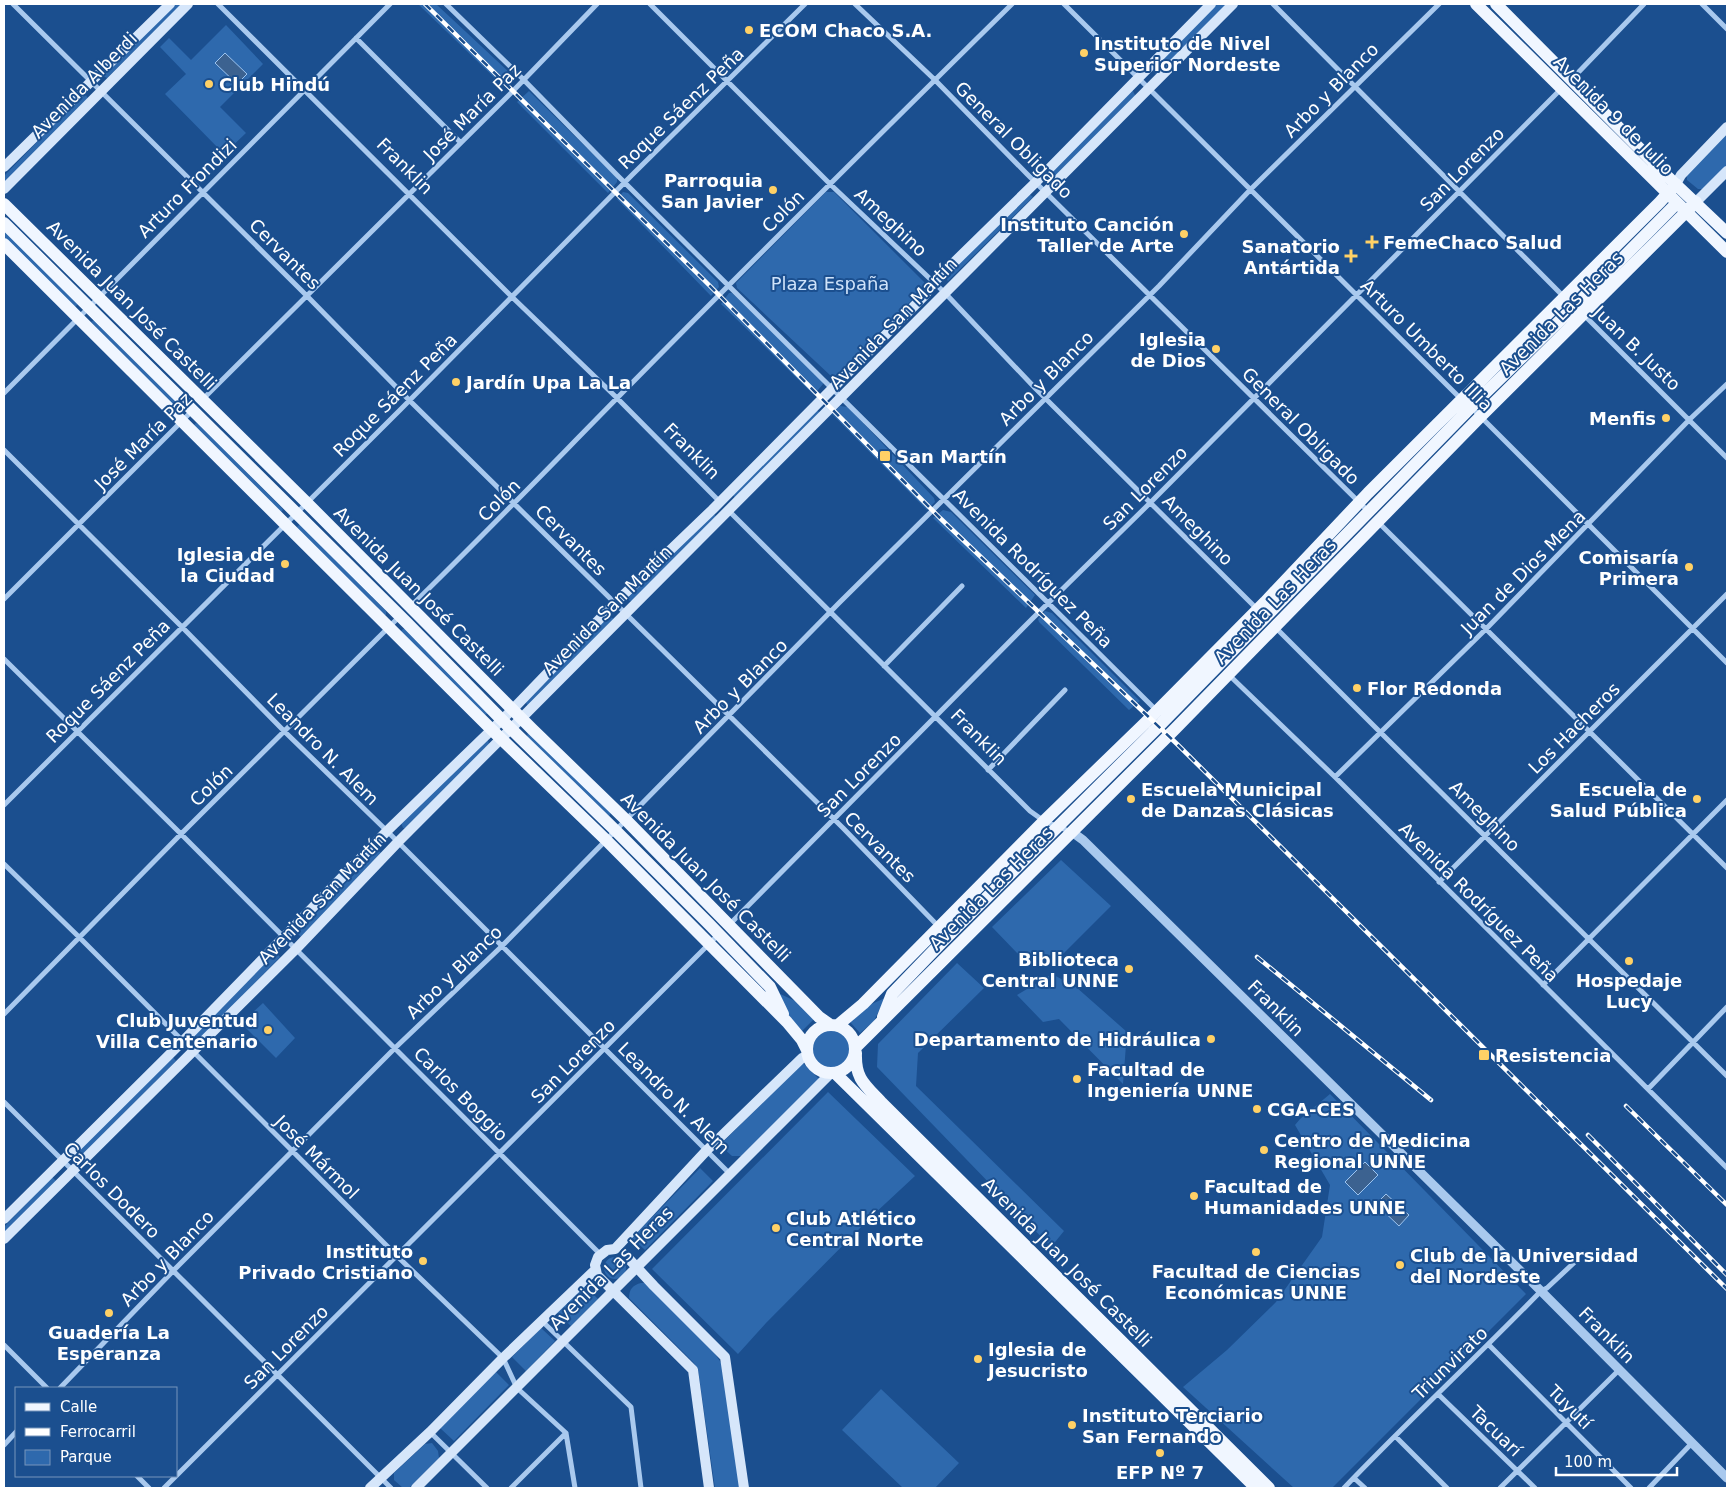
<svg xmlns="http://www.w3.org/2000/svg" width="1731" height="1492" viewBox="0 0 1731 1492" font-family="'DejaVu Sans',sans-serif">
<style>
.green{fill:#2e69ad}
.water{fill:#3c6290;stroke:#9cc4f0}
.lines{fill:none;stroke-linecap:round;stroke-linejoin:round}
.minor{stroke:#a9c9ee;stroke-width:5}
.tertiary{stroke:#a9c9ee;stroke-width:9}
.secondary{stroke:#d6e6fa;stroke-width:10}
.primary{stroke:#f0f6ff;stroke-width:12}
.rail-casing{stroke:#fff;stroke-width:4.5}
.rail{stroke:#1b4f8f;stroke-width:2.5;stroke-dasharray:8;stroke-linecap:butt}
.poi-dot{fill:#ffd166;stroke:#1b4f8f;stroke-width:2}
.labels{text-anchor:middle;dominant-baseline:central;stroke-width:4;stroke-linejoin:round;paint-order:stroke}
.poi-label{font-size:18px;font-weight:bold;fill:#fff;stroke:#1b4f8f;text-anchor:start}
.street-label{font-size:18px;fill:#fff;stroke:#1b4f8f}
.park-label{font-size:18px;fill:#cfe3fa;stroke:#1b4f8f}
</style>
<rect width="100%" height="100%" fill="#1b4f8f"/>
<path class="green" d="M175,4H182L107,78L103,76V74Z
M418,4H436L511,74L501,84Z
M1217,4H1229L1156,74L1153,71L1155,68Z
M226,25L263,64L220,107L246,133L224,154L165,94L186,74L160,47L169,38L191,60Z
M529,91L617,178V182L608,193L517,102Z
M1130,91H1133L1136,97L1051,180L1049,177V174Z
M83,95H86L88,99L4,184V176Z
M1727,131V167L1706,189H1698L1687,180V172Z
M623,192L628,193L718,282L719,287L711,296L617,199Z
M826,192H834L925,283L924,288L836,375L831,376L737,288L736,283Z
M1028,193L1033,197L948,281L944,276Z
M4,229L78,304L75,307L73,306L4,237Z
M729,293H732L822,379L823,384L814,395L721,304Z
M94,320L180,406L177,409L91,322Z
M840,406L848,407L934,498L935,502L927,510L832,414Z
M817,410L819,412V414L736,499L732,494Z
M196,423L199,424L282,508L283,510L281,512L193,426Z
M943,510L951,512L1035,595L1026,608L933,518Z
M712,513H714L716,517L633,602L628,600V598Z
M299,525H302L386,611V615H383L298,530L297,527Z
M1045,611L1052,613L1140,701L1129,710L1039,622L1038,619Z
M609,616L614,619L528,706L526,703L527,701Z
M403,629H406L488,713L485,715L402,633L401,631Z
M528,732L611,812L609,817L527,737Z
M488,740L489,744L405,828H403L401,823Z
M378,850L382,854L301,937L297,933Z
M1061,860L1111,906L1062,955L1021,957L992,927Z
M276,952L280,957L200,1040L195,1035Z
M957,963L984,988L918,1053L916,1086L1064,1231L1051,1247L877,1067L878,1044Z
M1052,974L1076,987L1127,1032L1123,1084L1059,1019L1043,1022L1017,995Z
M778,993L802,1004L815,1018L802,1031L789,1017Z
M885,998L874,1021L860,1033L850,1022L865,1007Z
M263,1003L295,1038L276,1058L241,1023Z
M810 1049a21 21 0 1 1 42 0a21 21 0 1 1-42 0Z
M172,1056L176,1061L80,1157L76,1153Z
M803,1063L819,1079L742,1156H732L723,1148L724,1141Z
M828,1092L915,1176L872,1216L766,1323L738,1354L652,1269Z
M1330,1094L1526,1294L1332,1488H1294L1183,1387L1227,1350L1276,1302L1322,1237L1330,1185L1295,1125L1300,1119Z
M700,1168L713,1181L645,1250L632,1238Z
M52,1177L56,1181L4,1235V1227Z
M604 1268a11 11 0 1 1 22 0a11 11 0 1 1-22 0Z
M641,1283H646L715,1354L722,1364L740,1488H715L698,1369L693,1362L629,1298C629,1289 633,1285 641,1283Z
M584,1285L598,1299L571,1326L557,1313Z
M541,1328L555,1341L526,1371L512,1357Z
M496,1372L509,1385L454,1441L440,1428Z
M881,1389L959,1463L935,1488H903L842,1430Z
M432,1443L438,1451L439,1458L409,1488H403L394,1480V1473L425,1444Z"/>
<path class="water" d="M225,53L247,74L237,84L215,63Z
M1365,1162L1378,1175L1358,1195L1345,1182Z
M1386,1194L1409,1215L1399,1226L1376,1204Z"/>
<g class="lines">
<path class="minor" d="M13,4L307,296L409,400L843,828L938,926
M218,4L511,296L617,398L721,503
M446,4L515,71L617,175L1156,710
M650,4L830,184L945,293L1036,389L1257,609
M855,4L935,80L1027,174L1369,512
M1064,4L1462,400
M1273,4L1565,298
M1702,4L1727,29
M356,38L460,142
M1571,80L1644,4
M1584,315L1727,458
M4,393L390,4
M202,400L513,91L597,4
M1471,407L1727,663
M4,450L182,627L285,732L387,831L729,1173
M727,509L1030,811L1044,821L1071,832
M1378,522L1727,868
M4,599L193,410
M410,607C484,535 555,461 627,388C754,259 883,131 1012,4
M1275,627L1374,726L1727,1076
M4,659L181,834L600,1254
M884,666L962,586
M1228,674L1335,777L1727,1168
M988,770L1065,690
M1335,777L1486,629L1690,419L1727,384
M4,805L401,409L632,175L805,4
M4,864L80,938L397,1256L503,1358L517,1388L566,1433L575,1488
M1439,882L1727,594
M729,925L1032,619L1151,502L1561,89
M1543,985L1727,800
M4,1014L181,834L400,616
M1648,1089L1727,1007
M4,1102L391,1488
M542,1321L631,1407L641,1488
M4,1345L47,1388
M1489,1345L1631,1488
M60,1388L174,1270L395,1048L502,946L839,603L1159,286L1251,189L1439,4
M1438,1394L1535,1488
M430,1432L487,1488
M1395,1436L1447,1488
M4,1445L16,1432
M137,1476L149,1488
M1354,1478L1365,1488
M164,1488L719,934
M511,1488L566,1433
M1344,1488C1408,1421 1476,1358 1541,1291L1547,1288L1578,1259
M1500,1488L1619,1370
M1649,1488L1692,1443"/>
<path class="tertiary" d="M1072,832L1083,840L1541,1291L1727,1478"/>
<path class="secondary" d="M4,167L170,4
M1676,184L1681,175L1727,127
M4,189L188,4
M1696,202L1727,171
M4,1219L182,1042L387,831L512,710L615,603L712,510L925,295L934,282L1036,182L1211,4
M4,1239L296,949L398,842L1233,4
M629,1259L654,1286L725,1357L744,1488
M370,1488L430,1432L503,1358L595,1270
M416,1488L830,1074
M709,1488L693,1370L597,1275L595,1265L598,1257L607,1250L615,1249L707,1150L802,1058L808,1056"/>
<path class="primary" d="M1476,4L1727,252
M1496,4L1667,176L1727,233
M4,204L307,503L532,729L626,820L819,1017L829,1024
M4,223L407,623L502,720L616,831L709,924L770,987L783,1014
M4,244L491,729L606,840L787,1022L802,1040L807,1050
M883,1017L892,994L943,941L1158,727L1476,402L1583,298L1677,203
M807 1049a24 24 0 1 1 48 0a24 24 0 1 1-48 0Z
M838,1025L863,1004L1044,821L1145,723L1265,602L1368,493L1660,202L1676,184
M856,1047L1175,729L1480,417L1696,202
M856,1053C855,1079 865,1085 882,1103L1269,1488
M835,1073L1256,1488"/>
<defs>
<path id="rail" d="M425,4L709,285L940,518L1177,744L1727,1289
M1257,957L1431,1100
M1626,1106L1727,1205
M1588,1135L1727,1275"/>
</defs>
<use href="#rail" class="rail-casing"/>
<use href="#rail" class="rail"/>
</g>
<g class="poi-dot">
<circle cx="749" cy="30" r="5"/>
<circle cx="1084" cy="53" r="5"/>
<circle cx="209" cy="84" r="5"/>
<circle cx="773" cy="190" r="5"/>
<circle cx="1184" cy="234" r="5"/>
<path d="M1369.5 234.5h5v5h5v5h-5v5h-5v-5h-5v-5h5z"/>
<path d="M1348.5 248.5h5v5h5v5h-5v5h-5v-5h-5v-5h5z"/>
<circle cx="1216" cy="349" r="5"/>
<circle cx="456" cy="382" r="5"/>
<circle cx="1666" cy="418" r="5"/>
<rect x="879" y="450" width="12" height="12" rx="2.5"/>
<circle cx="285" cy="564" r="5"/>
<circle cx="1689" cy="567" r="5"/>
<circle cx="1357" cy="688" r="5"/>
<circle cx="1131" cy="799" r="5"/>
<circle cx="1697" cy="799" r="5"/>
<circle cx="1629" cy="961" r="5"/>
<circle cx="1129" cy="969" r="5"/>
<circle cx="268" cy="1030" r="5"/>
<circle cx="1211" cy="1039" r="5"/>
<rect x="1478" y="1049" width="12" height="12" rx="2.5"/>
<circle cx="1077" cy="1079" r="5"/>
<circle cx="1257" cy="1109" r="5"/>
<circle cx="1264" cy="1150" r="5"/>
<circle cx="1194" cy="1196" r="5"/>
<circle cx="776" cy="1228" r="5"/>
<circle cx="1256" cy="1252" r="5"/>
<circle cx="423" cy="1261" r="5"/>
<circle cx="1400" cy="1265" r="5"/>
<circle cx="109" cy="1313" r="5"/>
<circle cx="978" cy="1359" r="5"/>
<circle cx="1072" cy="1425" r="5"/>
<circle cx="1160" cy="1453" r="5"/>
</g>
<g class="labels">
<g class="poi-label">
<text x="759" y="30">ECOM Chaco S.A.</text>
<text x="1094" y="43">Instituto de Nivel<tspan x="1094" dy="21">Superior Nordeste</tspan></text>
<text x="219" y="84">Club Hindú</text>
<text x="763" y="180" text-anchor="end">Parroquia<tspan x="763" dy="21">San Javier</tspan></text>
<text x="1174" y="224" text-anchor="end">Instituto Canción<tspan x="1174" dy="21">Taller de Arte</tspan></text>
<text x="1383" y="242">FemeChaco Salud</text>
<text x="1340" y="246" text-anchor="end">Sanatorio<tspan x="1340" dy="21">Antártida</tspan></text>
<text x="1206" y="339" text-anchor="end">Iglesia<tspan x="1206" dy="21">de Dios</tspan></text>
<text x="466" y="382">Jardín Upa La La</text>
<text x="1656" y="418" text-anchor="end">Menfis</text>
<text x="896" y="456">San Martín</text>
<text x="275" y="554" text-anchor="end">Iglesia de<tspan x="275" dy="21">la Ciudad</tspan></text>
<text x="1679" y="557" text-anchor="end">Comisaría<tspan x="1679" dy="21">Primera</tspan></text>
<text x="1367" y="688">Flor Redonda</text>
<text x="1141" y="789">Escuela Municipal<tspan x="1141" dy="21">de Danzas Clásicas</tspan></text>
<text x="1687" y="789" text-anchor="end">Escuela de<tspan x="1687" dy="21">Salud Pública</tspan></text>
<text x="1119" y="959" text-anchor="end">Biblioteca<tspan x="1119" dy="21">Central UNNE</tspan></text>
<text x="1629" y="980" text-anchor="middle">Hospedaje<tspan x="1629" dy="21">Lucy</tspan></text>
<text x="258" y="1020" text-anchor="end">Club Juventud<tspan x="258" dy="21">Villa Centenario</tspan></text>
<text x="1201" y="1039" text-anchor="end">Departamento de Hidráulica</text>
<text x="1495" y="1055">Resistencia</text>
<text x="1087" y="1069">Facultad de<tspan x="1087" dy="21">Ingeniería UNNE</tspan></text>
<text x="1267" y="1109">CGA-CES</text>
<text x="1274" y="1140">Centro de Medicina<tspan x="1274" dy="21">Regional UNNE</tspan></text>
<text x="1204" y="1186">Facultad de<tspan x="1204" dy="21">Humanidades UNNE</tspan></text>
<text x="786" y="1218">Club Atlético<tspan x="786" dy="21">Central Norte</tspan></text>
<text x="413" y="1251" text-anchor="end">Instituto<tspan x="413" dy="21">Privado Cristiano</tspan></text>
<text x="1410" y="1255">Club de la Universidad<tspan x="1410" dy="21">del Nordeste</tspan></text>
<text x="1256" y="1271" text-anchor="middle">Facultad de Ciencias<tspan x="1256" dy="21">Económicas UNNE</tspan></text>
<text x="109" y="1332" text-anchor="middle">Guadería La<tspan x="109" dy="21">Esperanza</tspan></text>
<text x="988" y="1349">Iglesia de<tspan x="988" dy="21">Jesucristo</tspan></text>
<text x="1082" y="1415">Instituto Terciario<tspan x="1082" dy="21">San Fernando</tspan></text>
<text x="1160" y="1472" text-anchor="middle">EFP Nº 7</text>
</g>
<g class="street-label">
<text transform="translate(84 85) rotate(-45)">Avenida Alberdi</text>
<text transform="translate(1331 90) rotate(-45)">Arbo y Blanco</text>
<text transform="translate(681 108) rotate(-44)">Roque Sáenz Peña</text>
<text transform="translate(472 112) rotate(-45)">José María Paz</text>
<text transform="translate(1614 115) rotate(45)">Avenida 9 de Julio</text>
<text transform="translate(1014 140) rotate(45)">General Obligado</text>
<text transform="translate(405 166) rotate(45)">Franklin</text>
<text transform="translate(1462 169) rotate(-45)">San Lorenzo</text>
<text transform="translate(187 188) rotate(-45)">Arturo Frondizi</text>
<text transform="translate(783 211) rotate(-45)">Colón</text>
<text transform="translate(891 222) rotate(43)">Ameghino</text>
<text transform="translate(285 254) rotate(45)">Cervantes</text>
<text transform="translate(132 305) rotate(45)">Avenida Juan José Castelli</text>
<text transform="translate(1561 313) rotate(-45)">Avenida Las Heras</text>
<text transform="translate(893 323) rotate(-46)">Avenida San Martín</text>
<text transform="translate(1427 345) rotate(45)">Arturo Umberto Illia</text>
<text transform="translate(1637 348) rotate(44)">Juan B. Justo</text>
<text transform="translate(1046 378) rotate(-45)">Arbo y Blanco</text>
<text transform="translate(395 395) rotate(-45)">Roque Sáenz Peña</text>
<text transform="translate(1301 426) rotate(45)">General Obligado</text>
<text transform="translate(143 441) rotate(-45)">José María Paz</text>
<text transform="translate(692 451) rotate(45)">Franklin</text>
<text transform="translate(1145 488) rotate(-45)">San Lorenzo</text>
<text transform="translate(499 500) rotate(-45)">Colón</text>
<text transform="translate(1198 530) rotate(45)">Ameghino</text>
<text transform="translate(571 540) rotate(45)">Cervantes</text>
<text transform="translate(1033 568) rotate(45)">Avenida Rodríguez Peña</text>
<text transform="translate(1523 572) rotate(-45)">Juan de Dios Mena</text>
<text transform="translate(419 591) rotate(45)">Avenida Juan José Castelli</text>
<text transform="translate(1275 601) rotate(-46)">Avenida Las Heras</text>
<text transform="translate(607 610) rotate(-45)">Avenida San Martín</text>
<text transform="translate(108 681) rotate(-45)">Roque Sáenz Peña</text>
<text transform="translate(740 686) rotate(-45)">Arbo y Blanco</text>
<text transform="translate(1574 728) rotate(-45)">Los Hacheros</text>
<text transform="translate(979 737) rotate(45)">Franklin</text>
<text transform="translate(323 749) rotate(45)">Leandro N. Alem</text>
<text transform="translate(859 775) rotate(-45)">San Lorenzo</text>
<text transform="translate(211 785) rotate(-44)">Colón</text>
<text transform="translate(1485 816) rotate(45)">Ameghino</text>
<text transform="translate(880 847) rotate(45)">Cervantes</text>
<text transform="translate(706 877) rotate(45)">Avenida Juan José Castelli</text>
<text transform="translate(991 888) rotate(-45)">Avenida Las Heras</text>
<text transform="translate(322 898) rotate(-46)">Avenida San Martín</text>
<text transform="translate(1479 902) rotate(45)">Avenida Rodríguez Peña</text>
<text transform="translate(454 972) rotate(-44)">Arbo y Blanco</text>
<text transform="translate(1276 1008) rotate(45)">Franklin</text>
<text transform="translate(573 1061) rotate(-45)">San Lorenzo</text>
<text transform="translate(461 1094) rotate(45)">Carlos Boggio</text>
<text transform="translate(674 1098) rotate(45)">Leandro N. Alem</text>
<text transform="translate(317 1157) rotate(45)">José Mármol</text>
<text transform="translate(112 1190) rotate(45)">Carlos Dodero</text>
<text transform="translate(167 1258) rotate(-46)">Arbo y Blanco</text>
<text transform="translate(1067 1262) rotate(45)">Avenida Juan José Castelli</text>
<text transform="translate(611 1268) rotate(-45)">Avenida Las Heras</text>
<text transform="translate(1607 1335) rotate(45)">Franklin</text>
<text transform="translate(286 1347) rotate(-45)">San Lorenzo</text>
<text transform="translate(1450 1363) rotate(-44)">Triunvirato</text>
<text transform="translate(1570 1407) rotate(45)">Tuyutí</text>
<text transform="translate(1496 1431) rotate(44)">Tacuarí</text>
</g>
<g class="park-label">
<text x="830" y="283">Plaza España</text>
</g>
</g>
<rect width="1731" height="1492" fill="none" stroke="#ffffff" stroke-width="10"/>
<rect x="15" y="1387" width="162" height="90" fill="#1b4f8f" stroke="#7695bc"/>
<rect x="25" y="1403" width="25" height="8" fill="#f0f6ff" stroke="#7695bc"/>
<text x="60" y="1412" font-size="15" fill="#ffffff">Calle</text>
<rect x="25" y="1428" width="25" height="8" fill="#ffffff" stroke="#7695bc"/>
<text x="60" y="1437" font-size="15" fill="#ffffff">Ferrocarril</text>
<rect x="25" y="1450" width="25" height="15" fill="#2e69ad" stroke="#7695bc"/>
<text x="60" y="1462" font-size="15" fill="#ffffff">Parque</text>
<path d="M1556 1467v8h121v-8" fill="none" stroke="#ffffff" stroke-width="2.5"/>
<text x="1564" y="1467" font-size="15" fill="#ffffff" stroke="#1b4f8f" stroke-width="4" paint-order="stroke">100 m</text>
</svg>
